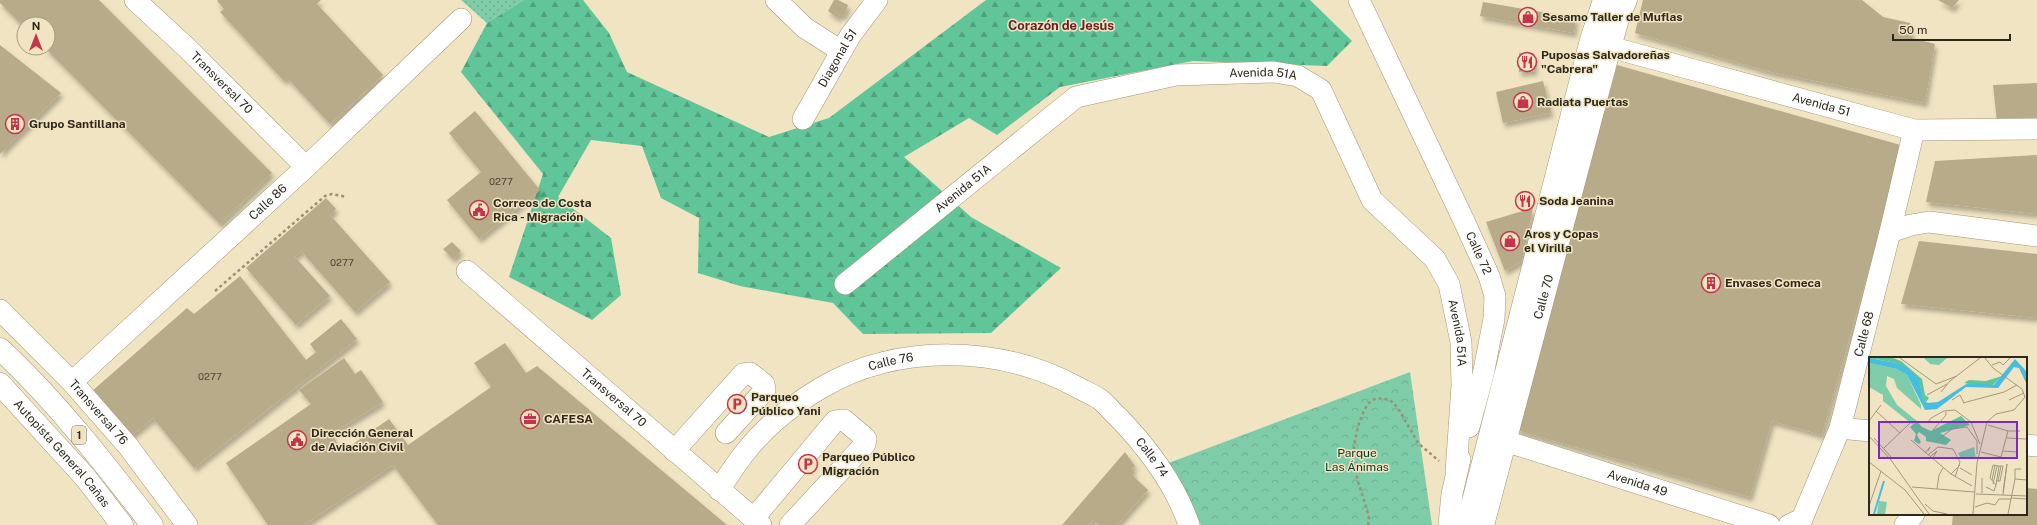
<svg xmlns="http://www.w3.org/2000/svg" width="2037" height="525" viewBox="0 0 2037 525" font-family="'Public Sans',sans-serif">
<style>
.grass{fill:url(#grass-dots)}
.forest{fill:url(#forest-firs)}
.park{fill:url(#park-crowns)}
.building{fill:#b7ab8a;filter:url(#shadow)}
.lines{fill:none;stroke-linecap:round;stroke-linejoin:round}
.minor-casing{stroke:#a29677;stroke-width:22}
.major-casing{stroke:#a29677;stroke-width:23}
.highway-casing{stroke:#a29677;stroke-width:23}
.path{stroke:#989077;stroke-width:2.5;stroke-dasharray:3 3;stroke-linecap:butt}
.minor{stroke:#fff;stroke-width:21}
.major{stroke:#fff;stroke-width:22}
.highway{stroke:#fff;stroke-width:22}
.labels{text-anchor:middle;dominant-baseline:central;stroke-width:3;stroke-linejoin:round;paint-order:stroke}
.number-label{font-size:10px;fill:#4f4937}
.shield{fill:#f0e4c2;stroke:#67604d;stroke-width:1}
.shield-label{font-size:11px;font-weight:bold;fill:#2c281b}
.poi-label{font-size:12px;font-weight:bold;fill:#2c281b;stroke:#f0e4c2;text-anchor:start}
.street-label{font-size:12px;fill:#2c281b;stroke:#f0e4c2}
.park-label{font-size:12px;fill:#093726;stroke:#f0e4c2}
.neighbourhood-label{font-size:13px;font-weight:bold;fill:#641f27;stroke:#f0e4c2}
.inset-river{fill:none;stroke:#46bde2;stroke-width:2}
.inset-road{fill:none;stroke:#a2997f;stroke-width:1}
.view{fill:#7b2cbf;fill-opacity:0.15;stroke:#7b2cbf;stroke-width:2}
.inset-edge{fill:none;stroke:#2c281b;stroke-width:2}
</style>
<defs>
<pattern id="grass-dots" width="8" height="8" patternUnits="userSpaceOnUse"><rect width="8" height="8" fill="#7fcda8"/><path d="M2 2h.1M6 6h.1" fill="none" stroke="#6eb090" stroke-width="1.8" stroke-linecap="round"/></pattern>
<pattern id="forest-firs" width="22" height="20" patternUnits="userSpaceOnUse"><rect width="22" height="20" fill="#60c699"/><path d="M5 1l3.5 6h-7zM16 11l3.5 6h-7z" fill="#4fa17c"/></pattern>
<pattern id="park-crowns" width="20" height="18" patternUnits="userSpaceOnUse"><rect width="20" height="18" fill="#7fcda8"/><path d="M2 6a3 3 0 1 1 6 0M12 15a3 3 0 1 1 6 0" fill="none" stroke="#6eb090"/></pattern>
<filter id="shadow"><feDropShadow dx="2.5" dy="4.5" stdDeviation="2" flood-color="#0004"/></filter>
</defs>
<rect width="100%" height="100%" fill="#f0e4c2"/>
<path class="grass" d="M461,0H524L487,23Z"/>
<path class="forest" d="M524,0H583L609,33L627,72L769,137L829,118L986,0H1310L1352,41L1327,66L1193,61L1060,87L997,135L969,118L904,157L971,217L1061,268L991,333L863,334L833,303L740,286L698,273L699,218L661,198L642,146L591,140L558,197L611,238L621,295L592,320L509,277L543,174L461,72L487,23Z"/>
<path class="park" d="M1410,372L1432,525H1201L1166,464Z"/>
<path class="building" d="M0,0H99L272,173L220,224L45,48H48V24H24V27L0,3Z
M218,0H321L317,4L383,75L330,124L287,78L284,81L220,12L224,9L217,1Z
M834,0H838L848,5L844,16L840,14L838,18L828,11Z
M1643,0H1862L1883,17L1910,23L1912,38L1935,44L1925,103L1771,72L1635,33Z
M1938,0H1959L1952,8Z
M1483,2L1576,18L1574,33L1480,16Z
M0,45L61,93L0,154Z
M1519,53H1534L1535,71L1519,72Z
M1617,65L1904,146L1822,435L1772,421L1750,497L1516,430Z
M1543,81L1551,113L1503,123L1496,92Z
M2037,83V121L1997,122L1993,85Z
M475,111L540,190L479,239L447,200L481,172L449,133Z
M2037,155V214L1926,202L1935,161Z
M326,198L336,209L330,215L390,282L355,312L301,251L295,257L330,296L296,325L246,268Z
M1533,208L1522,261L1505,271L1486,222Z
M1919,241L2037,254V318L1901,304Z
M452,242L461,251L453,259L443,249Z
M240,276L306,360L316,352L310,344L341,319L357,339L194,468L153,418L130,437L91,392L187,308L194,314Z
M505,343L526,373L537,366L727,525H438L393,465L304,525H268L226,463L311,404L299,390L344,358L355,374L361,370L383,402L331,434L343,451L389,419L408,445L491,387L474,363Z
M1125,452L1135,466L1131,469L1135,473L1132,475L1148,490L1117,525H1099L1093,520L1089,525H1062Z
M2026,488L2037,489V525H1952L1953,514H2026Z"/>
<g class="lines">
<defs>
<g id="minor">
<path id="s1" d="M135,0L187,48L306,167"/>
<path d="M776,0L805,28L841,51"/>
<path id="s2" d="M1359,0L1464,221L1489,276L1495,296L1494,319L1483,375L1469,427"/>
<path id="s3" d="M1610,47L1914,130L2037,129"/>
<path id="s4" d="M803,119L850,36L877,0"/>
<path d="M1890,232L1911,225L1929,222L2037,236"/>
<path id="s5" d="M467,271L761,525"/>
<path id="s6" d="M845,284L1076,97L1176,75L1274,72L1298,76L1321,90L1372,200L1435,259L1449,284L1461,342L1462,386L1456,472"/>
<path id="s7" d="M0,310L72,382L128,446L187,525"/>
<path id="s8" d="M72,382L306,167L461,19"/>
<path d="M1840,428L1870,431"/>
<path id="s9" d="M1505,441L1769,525"/>
<path d="M2026,445L2037,446"/>
<path d="M674,451L743,374L750,373L764,384L765,390L726,433"/>
<path id="s10" d="M719,490C728,476 737,462 747,450C767,425 794,404 821,388C898,343 1000,345 1077,387C1084,391 1094,395 1101,400C1107,405 1112,412 1118,417C1148,448 1175,484 1189,525"/>
<path d="M754,518L835,421L844,420L863,436L866,439L865,444L790,525"/>
<path d="M1449,525L1452,494L1460,459"/>
<path id="s11" d="M1789,525L1802,519L1840,428L1890,232L1914,130"/>
<path d="M1905,525L1914,514"/>
</g>
<g id="major">
<path d="M1467,525L1591,40L1604,0"/>
<path id="s12" d="M1483,525L1610,47L1620,12L1626,0"/>
</g>
<g id="highway">
<path d="M0,349C56,401 105,464 152,525"/>
<path id="s13" d="M0,384L85,477L122,525"/>
</g>
</defs>
<use href="#minor" class="minor-casing"/>
<use href="#major" class="major-casing"/>
<use href="#highway" class="highway-casing"/>
<path class="path" d="M215,291L325,196L332,194L347,197
M1368,525L1369,518C1365,500 1357,483 1354,464C1351,451 1360,403 1375,399C1380,398 1385,399 1390,400L1398,408L1418,443L1439,461"/>
<use href="#minor" class="minor"/>
<use href="#major" class="major"/>
<use href="#highway" class="highway"/>
</g>
<defs>
<symbol id="shop-ring" viewBox="-11 -11 22 22"><circle r="9.5" fill="#f0e4c2" stroke="#c5344b" stroke-width="1.5"/><path d="M-5-2.5h2.3a2.7 3.5 0 0 1 5.4 0H5L5.5 6h-11ZM-1.5-2.5h3a1.5 2.3 0 0 0-3 0Z" fill="#c5344b"/></symbol>
<symbol id="restaurant-ring" viewBox="-11 -11 22 22"><circle r="9.5" fill="#f0e4c2" stroke="#c5344b" stroke-width="1.5"/><path d="M-5-6h1v4h1v-4h1v4h1v-4h1v5L-1.5 .5V6h-2V.5L-5-1ZM5-6V6H3V1.5H1.5Q1.5-4 5-6Z" fill="#c5344b"/></symbol>
<symbol id="building-ring" viewBox="-11 -11 22 22"><circle r="9.5" fill="#f0e4c2" stroke="#c5344b" stroke-width="1.5"/><path d="M-4-6H4V6H1V3H-1V6H-4ZM-2.5-4.3h1.7v1.8h-1.7ZM.8-4.3h1.7v1.8H.8ZM-2.5-1h1.7V.8h-1.7ZM.8-1h1.7V.8H.8Z" fill="#c5344b"/></symbol>
<symbol id="civic-ring" viewBox="-11 -11 22 22"><circle r="9.5" fill="#f0e4c2" stroke="#c5344b" stroke-width="1.5"/><path d="M-.6-6.5H3V-4.5H.6V-3L4-1V1h2V6H-6V1h2V-1L-.6-3ZM-1.2 2.5V6h2.4V2.5Z" fill="#c5344b"/></symbol>
<symbol id="parking-ring" viewBox="-11 -11 22 22"><circle r="9.5" fill="#f0e4c2" stroke="#c5344b" stroke-width="1.5"/><path d="M-3.5-5.5H1a3.5 3.5 0 0 1 0 7H-1V5.5H-3.5ZM-1-3.4V-.6H.8a1.4 1.4 0 0 0 0-2.8Z" fill="#c5344b"/></symbol>
<symbol id="office-ring" viewBox="-11 -11 22 22"><circle r="9.5" fill="#f0e4c2" stroke="#c5344b" stroke-width="1.5"/><path d="M-6-3h4V-5.5h4V-3h4V5H-6ZM-1-4.5V-3h2v-1.5ZM-6 0V1H6V0Z" fill="#c5344b"/></symbol>
</defs>
<g fill-rule="evenodd">
<use href="#shop-ring" x="1517" y="6" width="22" height="22"/>
<use href="#restaurant-ring" x="1516" y="51" width="22" height="22"/>
<use href="#shop-ring" x="1512" y="91" width="22" height="22"/>
<use href="#building-ring" x="4" y="113" width="22" height="22"/>
<use href="#restaurant-ring" x="1514" y="190" width="22" height="22"/>
<use href="#civic-ring" x="468" y="199" width="22" height="22"/>
<use href="#shop-ring" x="1499" y="230" width="22" height="22"/>
<use href="#building-ring" x="1700" y="272" width="22" height="22"/>
<use href="#parking-ring" x="726" y="393" width="22" height="22"/>
<use href="#office-ring" x="519" y="408" width="22" height="22"/>
<use href="#civic-ring" x="286" y="429" width="22" height="22"/>
<use href="#parking-ring" x="797" y="453" width="22" height="22"/>
</g>
<g class="labels">
<g class="number-label">
<text x="501" y="181">0277</text>
<text x="342" y="262">0277</text>
<text x="210" y="376">0277</text>
</g>
<rect class="shield" x="72" y="426" width="14" height="18" rx="3"/>
<g class="shield-label">
<text x="79" y="435">1</text>
</g>
<g class="poi-label">
<text x="1542" y="17">Sesamo Taller de Muflas</text>
<text x="1541" y="55">Puposas Salvadoreñas<tspan x="1541" dy="14">"Cabrera"</tspan></text>
<text x="1537" y="102">Radiata Puertas</text>
<text x="29" y="124">Grupo Santillana</text>
<text x="1539" y="201">Soda Jeanina</text>
<text x="493" y="203">Correos de Costa<tspan x="493" dy="14">Rica - Migración</tspan></text>
<text x="1524" y="234">Aros y Copas<tspan x="1524" dy="14">el Virilla</tspan></text>
<text x="1725" y="283">Envases Comeca</text>
<text x="751" y="397">Parqueo<tspan x="751" dy="14">Público Yani</tspan></text>
<text x="544" y="419">CAFESA</text>
<text x="311" y="433">Dirección General<tspan x="311" dy="14">de Aviación Civil</tspan></text>
<text x="822" y="457">Parqueo Público<tspan x="822" dy="14">Migración</tspan></text>
</g>
<g class="street-label">
<text stroke="none"><textPath href="#s4" startOffset="70">Diagonal 51</textPath></text>
<text stroke="none"><textPath href="#s6" startOffset="487">Avenida 51A</textPath></text>
<text stroke="none"><textPath href="#s1" startOffset="120">Transversal 70</textPath></text>
<text stroke="none"><textPath href="#s3" startOffset="219">Avenida 51</textPath></text>
<text stroke="none"><textPath href="#s6" startOffset="152">Avenida 51A</textPath></text>
<text stroke="none"><textPath href="#s8" startOffset="266">Calle 86</textPath></text>
<text stroke="none"><textPath href="#s2" startOffset="280">Calle 72</textPath></text>
<text stroke="none"><textPath href="#s12" startOffset="236">Calle 70</textPath></text>
<text stroke="none"><textPath href="#s6" startOffset="835">Avenida 51A</textPath></text>
<text stroke="none"><textPath href="#s11" startOffset="210">Calle 68</textPath></text>
<text stroke="none"><textPath href="#s10" startOffset="221">Calle 76</textPath></text>
<text stroke="none"><textPath href="#s5" startOffset="194">Transversal 70</textPath></text>
<text stroke="none"><textPath href="#s7" startOffset="142">Transversal 76</textPath></text>
<text stroke="none"><textPath href="#s13" startOffset="93">Autopista General Cañas</textPath></text>
<text stroke="none"><textPath href="#s10" startOffset="517">Calle 74</textPath></text>
<text stroke="none"><textPath href="#s9" startOffset="139">Avenida 49</textPath></text>
</g>
<g class="park-label">
<text x="1357" y="453">Parque<tspan x="1357" dy="14">Las Ánimas</tspan></text>
</g>
<g class="neighbourhood-label">
<text x="1061" y="25">Corazón de Jesús</text>
</g>
</g>
<g transform="translate(1869 357)">
<rect width="158" height="158" fill="#f0e4c2"/>
<path d="M0,6L28,12L38,18L52,48V52L28,31L25,22L18,19L17,29L28,48L48,64L43,67L14,44V38L0,30Z" fill="#7fcda8"/>
<path d="M0,1H24L32,4L53,22L56,38L60,41L57,45L55,44L51,28L28,6ZM133,19L123,29L95,26L100,23L117,24ZM92,59L101,68L71,76L82,83L77,88L57,84V80L50,75L48,78L52,85L50,87L45,84L47,77L41,70L48,64L53,70L62,74Z" fill="#60c699"/>
<path d="M55,1H78L70,8L61,7Z" fill="#7fcda8"/>
<path d="M105,90L107,102H92L89,96Z" fill="#7fcda8"/>
<path d="M10,144L18,145L16,157H8Z" fill="#7fcda8"/>
<path d="M0,1L28,6L39,11L50,23L55,44L59,46L69,45L99,26L125,28L146,2L158,15V28L150,11L145,10L129,31L97,30L68,52L56,53L38,18L28,12L0,6Z" fill="#46bde2"/>
<path class="inset-river" d="M5,157L15,124"/>
<path class="inset-road" d="M31,1L67,27L88,19M123,8L131,5L134,8L141,1M72,35L81,24L111,1M58,38L78,27M83,43L91,38L95,46M140,43L155,36M94,46L135,35L148,28M7,54L31,76M0,64L12,48M59,65L62,61L75,54L86,53L102,65L111,87M119,68L139,74H151M64,73L77,58V55M0,79L22,103L60,157M5,81L23,101M138,81L157,82M42,83L82,117L103,129M67,84L83,72L98,70L108,84V97M15,91L41,66M134,94L148,95M112,95L132,100L139,74M56,96L61,90L59,94M59,98L69,90L84,92L91,105L86,120M61,100L68,94L63,102M0,105L36,133L55,157M91,111L103,118M82,117L91,108M113,121V136M146,122L158,123M123,123L126,108M127,124H131L134,109H130M129,124L132,109M124,127L128,109M43,130L105,135M117,130L125,134L127,128L130,109L124,108L121,121L127,128M68,132L70,118L74,111M107,137L158,139M134,138L138,107L134,135M142,141L158,142M56,147L64,154L78,157M0,149L12,114M106,150L118,146L126,148L130,142H142M104,157L108,106L118,65L127,57L145,53L156,40L153,32L124,11L116,1M139,157L146,122V112H152"/>
<path class="view" d="M10,65H148V101H10Z"/>
<rect width="158" height="158" class="inset-edge"/>
</g>
<g transform="translate(36 36)"><circle r="19" fill="#f0e4c2" stroke="#a2997f"/>
<path d="M0-3L7 15L0 10L-7 15Z" fill="#c5344b"/>
<text y="-6" font-size="11" font-weight="bold" text-anchor="middle" fill="#2c281b">N</text>
</g>
<path d="M1893 34v6h117v-6" fill="none" stroke="#2c281b" stroke-width="2"/>
<text x="1899" y="34" font-size="12" fill="#2c281b" stroke="#f0e4c2" stroke-width="3" paint-order="stroke">50 m</text>
</svg>
